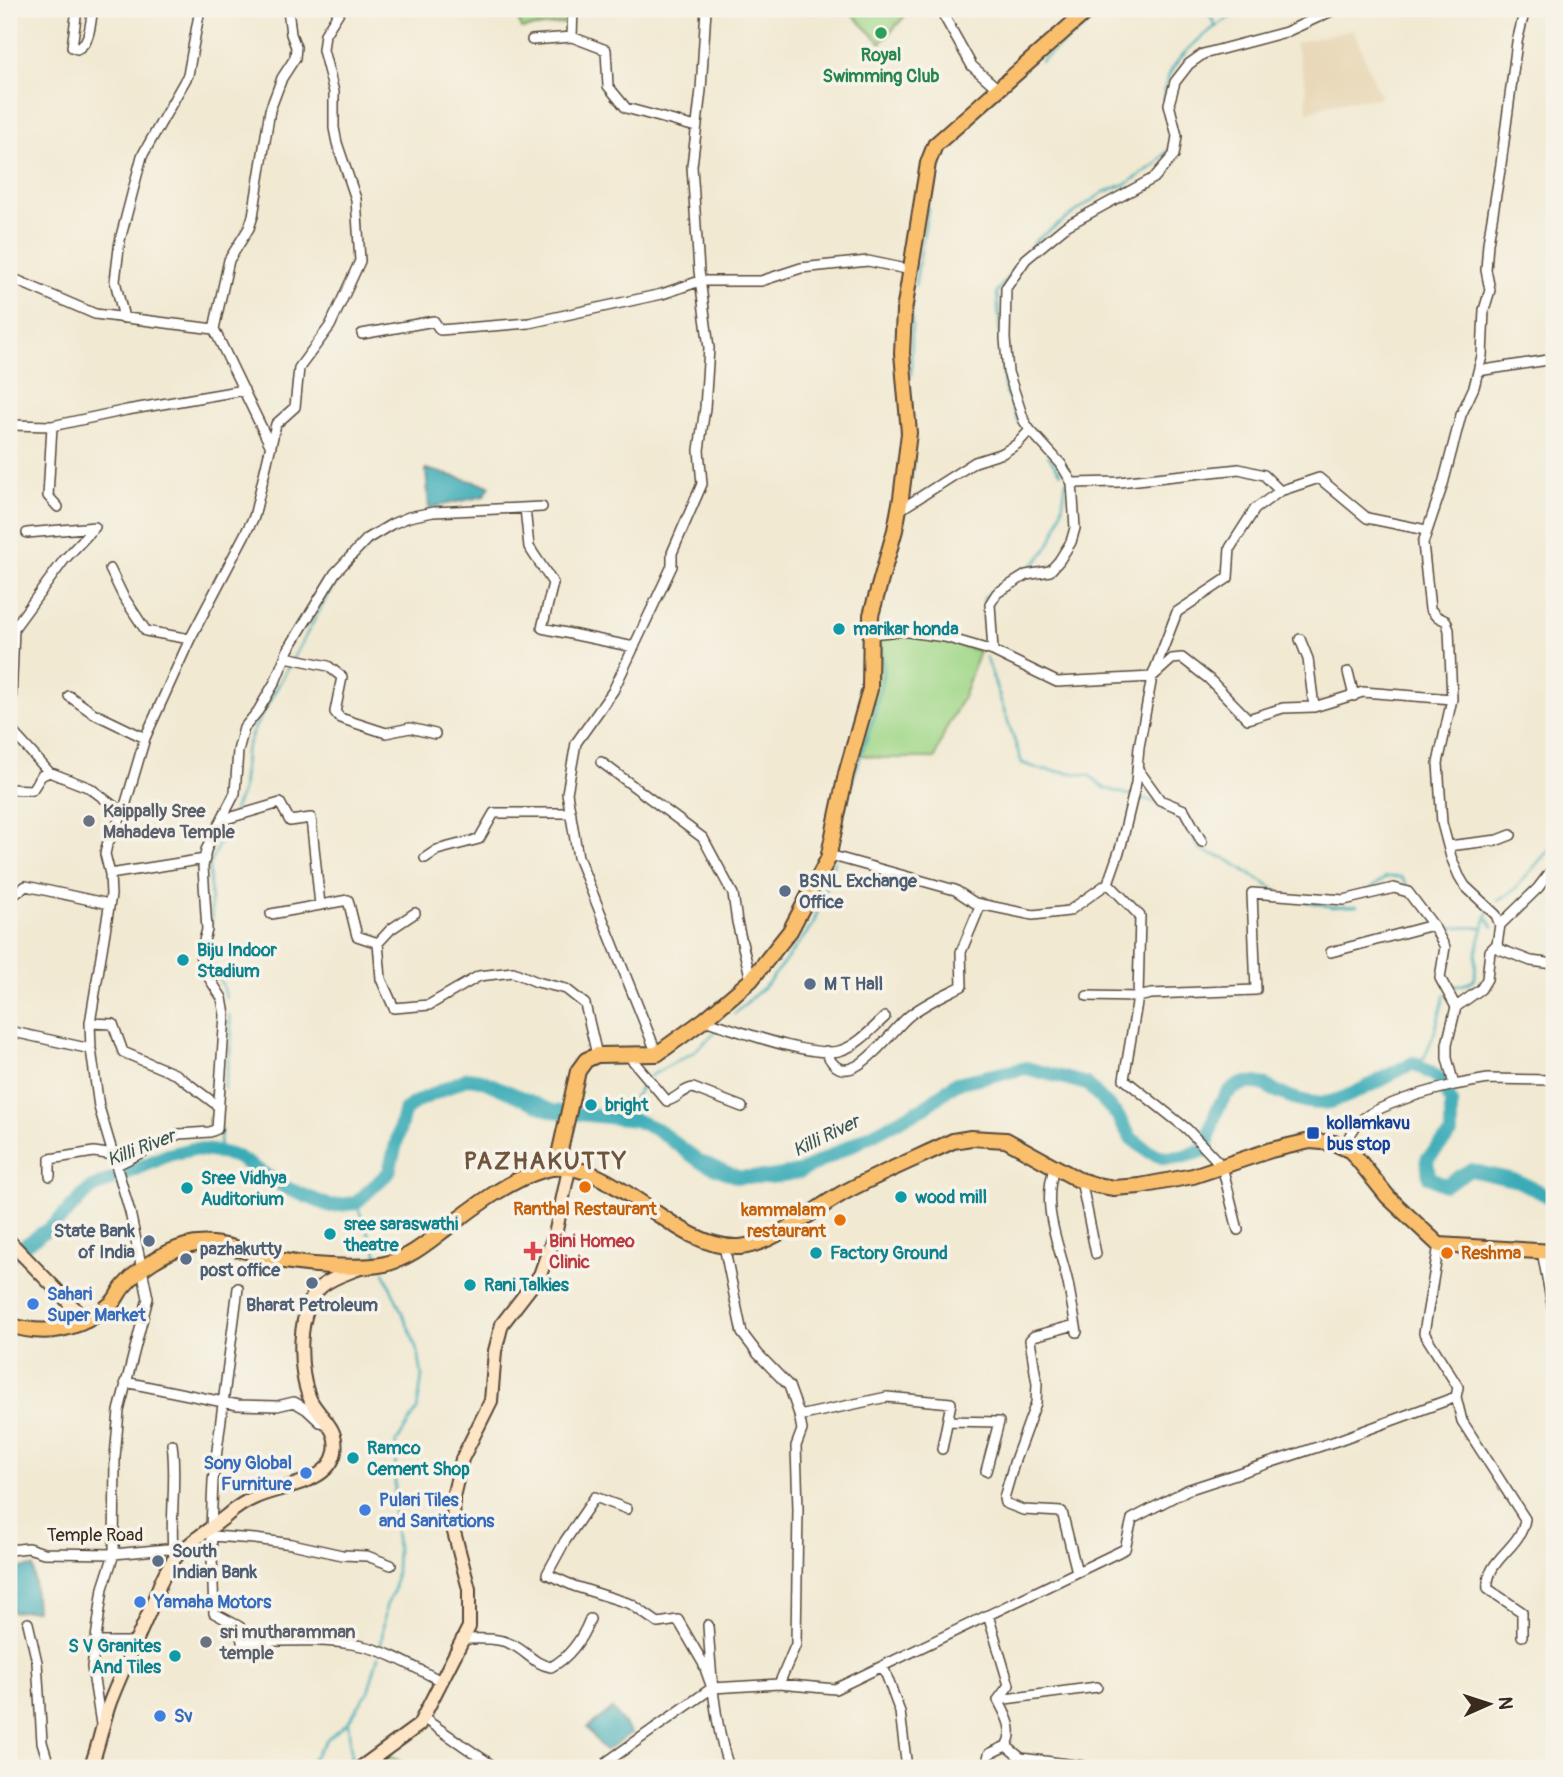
<svg xmlns="http://www.w3.org/2000/svg" width="1563" height="1777" viewBox="0 0 1563 1777" font-family="Pangolin,sans-serif">
<style>
.built{fill:#e9d9ba}
.green{fill:#a2d88a;stroke:#6e8154;stroke-width:2}
.water{fill:#3bacb7;stroke:#3b6b6a;stroke-width:2}
.lines{fill:none;stroke-linecap:round;stroke-linejoin:round}
.stream{stroke:#3bacb7;stroke-width:2.5}
.river{stroke:#3bacb7;stroke-width:14}
.minor-casing{stroke:#564739;stroke-width:12}
.secondary-casing{stroke:#564739;stroke-width:16}
.primary-casing{stroke:#564739;stroke-width:18}
.minor{stroke:#fff;stroke-width:9}
.secondary{stroke:#fde5c5;stroke-width:12}
.primary{stroke:#f9bf6d;stroke-width:14}
.leisure-dot{fill:#2e9e5b;stroke:#f7f3e8;stroke-width:2.5}
.culture-dot{fill:#0f9aa8;stroke:#f7f3e8;stroke-width:2.5}
.worship-dot{fill:#6b7280;stroke:#f7f3e8;stroke-width:2.5}
.service-dot{fill:#5c6f8a;stroke:#f7f3e8;stroke-width:2.5}
.transit-dot{fill:#1a4fb4;stroke:#f7f3e8;stroke-width:2.5}
.food-dot{fill:#e8710a;stroke:#f7f3e8;stroke-width:2.5}
.health-dot{fill:#e0444e;stroke:#f7f3e8;stroke-width:2.5}
.shop-dot{fill:#3f7fe0;stroke:#f7f3e8;stroke-width:2.5}
.labels{text-anchor:middle;dominant-baseline:central;stroke-width:7;stroke-linejoin:round;paint-order:stroke}
.leisure-label{font-size:18px;font-weight:bold;fill:#27864d;stroke:#f7f3e8}
.culture-label{font-size:18px;font-weight:bold;fill:#0d838f;stroke:#f7f3e8;text-anchor:start}
.worship-label{font-size:18px;font-weight:bold;fill:#5b616d;stroke:#f7f3e8;text-anchor:start}
.service-label{font-size:18px;font-weight:bold;fill:#4e5e75;stroke:#f7f3e8;text-anchor:start}
.transit-label{font-size:18px;font-weight:bold;fill:#164399;stroke:#f7f3e8;text-anchor:start}
.food-label{font-size:18px;font-weight:bold;fill:#c56008;stroke:#f7f3e8}
.health-label{font-size:18px;font-weight:bold;fill:#be3a42;stroke:#f7f3e8;text-anchor:start}
.shop-label{font-size:18px;font-weight:bold;fill:#366cbe;stroke:#f7f3e8;text-anchor:start}
.street-label{font-size:18px;fill:#3b2a1e;stroke:#f7f3e8}
.water-label{font-size:19px;font-style:italic;fill:#3b5854;stroke:#f7f3e8}
.district-label{font-size:24px;font-weight:bold;letter-spacing:2px;fill:#6f543e;stroke:#f7f3e8}
</style>
<rect width="100%" height="100%" fill="#f7f3e8"/>
<filter id="ink" filterUnits="userSpaceOnUse"><feTurbulence type="fractalNoise" baseFrequency=".0143" numOctaves="2"/><feDisplacementMap in="SourceGraphic" scale="14" xChannelSelector="R" yChannelSelector="G"/><feConvolveMatrix kernelMatrix="1 2 1 2 8 2 1 2 1" color-interpolation-filters="sRGB"/></filter>
<filter id="wash" filterUnits="userSpaceOnUse"><feTurbulence type="fractalNoise" baseFrequency=".00686" numOctaves="4" result="noise"/><feDisplacementMap in="SourceGraphic" scale="28" xChannelSelector="R" yChannelSelector="G"/><feGaussianBlur stdDeviation="1.57" result="paint"/><feColorMatrix in="noise" values="0 0 0 0 0 0 0 0 0 0 0 0 0 0 0 0 0 1.4 0 .05"/><feComposite in="paint" operator="in"/></filter>
<g filter="url(#wash)">
<rect width="100%" height="100%" fill="#f1e9d2"/>
<path class="built" d="M1353,29L1381,98L1347,101L1323,106L1307,113L1306,86L1295,43Z"/>
<path class="green" d="M516,9H567L566,23L521,29Z
M847,9H895L904,17L881,43Z
M870,632L934,638L979,651L963,697L945,731L935,758H881L856,754Z
M391,1756L409,1767L411,1768H373Z"/>
<path class="water" d="M426,469L490,486L484,496L429,508Z
M33,1567L36,1610L12,1612L9,1569Z
M612,1709L631,1733L605,1751L587,1728Z"/>
<g class="lines">
<path class="stream" d="M1207,9L1216,27
M1041,61L1108,9
M1165,102C1157,64 1214,25 1244,9
M931,188L948,146L965,128
M1024,256L1036,240L1104,192L1128,183L1155,165L1171,147L1168,119
M1011,273L997,292L1004,386L1018,423
M915,285L928,208
M911,375L912,301
M1048,456L1061,473
M911,477L913,459
M1023,572C1055,552 1062,517 1066,481
M985,642L984,598L994,590
M986,657L1022,763L1039,769L1089,775L1104,788L1158,803
M851,784L874,717L884,670L879,637
M1180,813L1201,851L1225,858L1274,889
M232,815L242,791L245,753L253,731L337,579L375,541L406,524
M1369,890L1386,877H1401L1411,890
M1420,900L1441,928L1483,927
M1305,901L1333,907L1357,906
M1498,901L1514,890L1554,844
M1486,916L1493,927
M1502,941L1513,950
M1531,957L1554,958
M1448,988L1466,984L1475,979L1476,954L1486,916L1489,912
M226,998L224,989L208,955L212,925L209,866L229,821
M734,1014L768,983L813,925L835,859
M1413,1063L1424,1058L1434,1034L1445,994
M650,1076L694,1052L719,1029
M224,1088L232,1038L229,1015
M619,1118L644,1084
M219,1152L221,1130
M356,1203L378,1257
M1552,1244L1554,1230
M1549,1259L1551,1276
M381,1645L386,1606L394,1590L396,1571L397,1548L394,1519L396,1443L417,1410L422,1377L419,1356L411,1333L384,1272
M306,1768L328,1738L348,1722
M349,1768L351,1753L348,1722L368,1692L378,1657"/>
<path class="river" d="M9,1256L54,1225L90,1189L168,1155L193,1149L219,1152L237,1157L286,1188L330,1206L356,1203L389,1172L404,1112L414,1103L468,1078L481,1080L552,1111L635,1120L658,1130L699,1161L738,1177H770L800,1172L925,1107L956,1083L1026,1068L1087,1084L1117,1115L1131,1138L1149,1152L1165,1158L1181,1157L1206,1150C1212,1121 1221,1075 1261,1084C1266,1085 1271,1089 1276,1091C1289,1097 1308,1104 1323,1103C1347,1101 1389,1074 1413,1063L1439,1078L1451,1102V1134L1427,1159L1429,1177L1445,1185L1470,1170L1518,1181L1554,1199"/>
</g>
</g>
<g filter="url(#ink)">
<g class="lines">
<defs>
<path id="minor" d="M77,9L72,47L77,49C91,43 90,22 93,9
M940,9L972,66L997,88
M1525,9L1517,42L1501,164L1488,243L1486,270L1490,290L1484,310L1482,356L1474,387L1461,415L1443,484L1423,543L1430,609L1436,616L1446,621L1449,630L1452,699L1438,763L1442,823L1451,857L1459,876L1465,886L1496,915L1500,925L1497,944L1499,949L1531,961L1554,964
M572,37L606,50L608,86L626,108L696,127
M532,40L572,37L573,9
M9,277L95,314L214,329L271,447
M124,318L115,281L120,240L142,156L188,75L200,9
M214,329L229,260L249,228L253,216L270,110L282,78L295,58L296,47L291,34L288,9
M362,334L434,321L440,330L529,323L662,294L700,281H761L801,268L868,261L911,270
M1478,371L1554,359
M9,425L52,426L127,410L244,390
M52,426L48,496L58,507
M1030,430L1061,464L1072,483L1119,482L1239,469L1264,475L1280,491
M525,508L529,547L553,583L542,628L634,647
M898,511L975,462L1003,453L1017,444L1030,430L1024,421L1008,372L1005,339L1006,288L1026,259L1066,226L1154,178L1174,155L1177,136L1169,104L1175,82L1189,64L1203,54L1286,32L1336,9
M27,533L95,527L64,560L14,628L10,729L49,772
M110,569L123,596L146,631L190,639
M870,634L901,631L945,637L993,651L1057,682L1152,677L1172,659L1182,658L1209,679L1248,719L1283,708L1314,707
M1300,639L1308,659L1314,707L1363,692L1452,699
M993,651L990,604L997,593L1026,575L1050,571L1059,561L1071,542L1075,528L1072,483
M286,657L328,666L342,677L335,712L340,718L386,733L410,728L435,734
M1348,672L1354,696
M69,696L93,713L145,738
M601,762L703,838L733,894L737,922L751,980
M1137,768L1160,800L1184,810L1202,842
M9,789L32,790L41,776L49,772L90,788L123,813
M222,820L280,803L290,821L311,818L320,905
M1448,846L1498,840L1511,835
M829,855L955,890L975,903L1033,915L1069,911L1108,883L1121,846L1136,783L1139,747L1152,677L1177,612L1228,578L1230,548L1255,509L1280,491L1319,478L1367,518L1426,530
M425,858L437,850L479,839L494,813H571
M110,874L205,859
M1108,883L1140,916L1138,997L1124,1079L1187,1129L1222,1166L1238,1230
M9,898L26,886L109,904
M271,914L348,900L357,936L378,943L381,979L394,1008L429,1005L479,976L513,972L537,982L566,989L585,1004L597,1055
M1500,925L1538,888L1554,867
M378,943L391,929L415,913
M1331,952L1433,925
M1087,996L1138,997L1151,994L1256,990L1252,893L1344,900L1394,888L1408,892L1433,925L1445,947L1440,978L1456,1007
M704,1020C733,1029 816,1060 842,1050C858,1045 873,1028 885,1017
M90,1023L113,1024L123,1052L177,1075L218,1106
M9,1031L91,1049
M826,1051C845,1102 889,1032 909,1016C925,1003 944,995 962,986L961,952L981,904
M657,1054L578,857L567,793L576,743L613,691L672,566V553L702,484L699,450L705,408L709,348L699,271L692,166L701,90L706,9
M628,1055L667,1101C677,1099 683,1089 693,1088L742,1107
M1454,1085L1488,1079L1554,1080
M1344,1147C1348,1139 1352,1130 1358,1123C1375,1105 1429,1091 1454,1085L1447,1058V1044L1456,1007L1481,989L1487,979L1490,951L1497,944
M117,1165L179,1134L210,1132L217,1129L225,1015L222,998L204,970L200,954L207,930L203,867L206,850L235,793L238,751L244,728L258,711L275,682L288,650L335,573L367,539L392,524L409,517L433,512L542,507
M1055,1166C1040,1207 1059,1243 1068,1283C1071,1299 1074,1316 1077,1332
M50,1176V1159L94,1152L114,1155
M1081,1180L1096,1254
M724,1246L742,1333L758,1354L789,1386L799,1414L802,1430L796,1446L798,1509L796,1644L779,1684
M1542,1251L1554,1316
M238,1288L213,1481L211,1528L214,1613L240,1627L242,1642C278,1641 327,1638 362,1646C390,1652 415,1668 441,1681
M1075,1325L1034,1336L1030,1340L1037,1384L1036,1403L1015,1460L1004,1498L1005,1503L1023,1510L1062,1512L1077,1572
M125,1382L238,1405L277,1406L294,1402L306,1409L320,1422L324,1423
M1456,1397L1462,1421L1525,1519C1521,1549 1485,1559 1488,1589L1522,1612V1636
M799,1416L887,1397L951,1403L942,1449
M948,1421L999,1422L986,1471
M172,1444C177,1480 170,1514 173,1550
M627,1509L595,1497L565,1541L547,1574L574,1586L631,1604L658,1623L678,1620L703,1663L712,1688
M212,1536L255,1539L292,1544L342,1555L367,1556L391,1565
M9,1550L28,1548L44,1553L114,1554L167,1549L173,1550L175,1558
M988,1615L1009,1685L998,1700L1097,1687
M28,1623L37,1662L42,1742L48,1762L47,1768
M708,1625C711,1674 714,1722 729,1768
M463,1639C479,1639 498,1637 513,1645C527,1652 534,1664 551,1667C570,1657 582,1639 590,1619
M94,1642H136
M883,1666L900,1712L907,1768
M423,1718L496,1768
M101,1724L92,1667L103,1588L114,1554L115,1457L119,1411L148,1298L130,1212L99,1107L91,1049L90,1023L111,895L110,874L105,854L107,845L123,813L145,738L190,639L254,517L276,424L295,407L299,368L330,326L360,261L356,199L337,143L334,128V92L323,50L325,34L341,9
M1006,1746L1021,1758L1083,1766
M611,1768L608,1761L712,1688L779,1684L835,1689L1125,1549L1132,1519L1187,1490L1336,1441L1456,1397L1458,1387L1424,1333L1439,1245
M986,1768L989,1754L1006,1746C1016,1731 1006,1715 998,1700"/>
<path id="secondary" d="M9,1241L87,1321
M90,1768C99,1747 102,1724 110,1702C122,1671 137,1640 150,1610C157,1593 163,1571 176,1557C189,1542 209,1530 225,1517C234,1509 244,1502 256,1497C280,1486 329,1484 335,1452C339,1428 321,1419 311,1401C297,1372 296,1307 322,1286C333,1277 348,1273 360,1268
M360,1768L419,1725L469,1627V1589L454,1532L453,1497L462,1459L491,1401L495,1351L502,1324L540,1275L556,1230L569,1169"/>
<path id="primary" d="M556,1168L578,1071L586,1060L597,1055L657,1054L704,1020L751,980L790,931L828,859L846,774L870,689L871,615L895,530L901,498L909,433L902,353L904,311L928,163L935,145L1089,9
M9,1325C47,1337 81,1330 112,1303C117,1298 119,1291 124,1286C139,1268 164,1252 186,1246C214,1238 247,1252 274,1259C300,1265 359,1270 385,1264C410,1258 428,1242 448,1227C476,1206 509,1180 543,1170C609,1150 672,1251 740,1247C773,1244 814,1209 843,1193C878,1174 917,1158 953,1141L971,1138L1006,1140L1077,1179L1096,1185L1114,1188L1140,1186L1193,1176L1271,1150L1310,1141L1334,1143L1351,1151L1388,1197L1439,1245L1554,1252"/>
</defs>
<use href="#minor" class="minor-casing"/>
<use href="#secondary" class="secondary-casing"/>
<use href="#primary" class="primary-casing"/>
<use href="#minor" class="minor"/>
<use href="#secondary" class="secondary"/>
<use href="#primary" class="primary"/>
</g>
</g>
<circle class="leisure-dot" cx="881" cy="33" r="7"/>
<g class="culture-dot">
<circle cx="839" cy="629" r="7"/>
<circle cx="183" cy="960" r="7"/>
<circle cx="591" cy="1105" r="7"/>
<circle cx="187" cy="1188" r="7"/>
<circle cx="901" cy="1197" r="7"/>
<circle cx="330" cy="1234" r="7"/>
<circle cx="816" cy="1253" r="7"/>
<circle cx="470" cy="1285" r="7"/>
<circle cx="353" cy="1458" r="7"/>
<circle cx="175" cy="1656" r="7"/>
</g>
<g class="worship-dot">
<circle cx="89" cy="821" r="7"/>
<circle cx="206" cy="1642" r="7"/>
</g>
<g class="service-dot">
<circle cx="785" cy="891" r="7"/>
<circle cx="810" cy="984" r="7"/>
<circle cx="149" cy="1241" r="7"/>
<circle cx="186" cy="1259" r="7"/>
<circle cx="312" cy="1283" r="7"/>
<circle cx="158" cy="1561" r="7"/>
</g>
<rect class="transit-dot" x="1306" y="1126" width="14" height="14" rx="3.5"/>
<g class="food-dot">
<circle cx="585" cy="1187" r="7"/>
<circle cx="840" cy="1220" r="7"/>
<circle cx="1447" cy="1253" r="7"/>
</g>
<path class="health-dot" d="M529.5 1240.5h7v7h7v7h-7v7h-7v-7h-7v-7h7z"/>
<g class="shop-dot">
<circle cx="33" cy="1304" r="7"/>
<circle cx="306" cy="1473" r="7"/>
<circle cx="365" cy="1510" r="7"/>
<circle cx="140" cy="1602" r="7"/>
<circle cx="160" cy="1716" r="7"/>
</g>
<g class="labels">
<g class="leisure-label">
<text x="881" y="55">Royal<tspan x="881" dy="21">Swimming Club</tspan></text>
</g>
<g class="culture-label">
<text x="853" y="629">marikar honda</text>
<text x="197" y="950">Biju Indoor<tspan x="197" dy="21">Stadium</tspan></text>
<text x="605" y="1105">bright</text>
<text x="201" y="1178">Sree Vidhya<tspan x="201" dy="21">Auditorium</tspan></text>
<text x="915" y="1197">wood mill</text>
<text x="344" y="1224">sree saraswathi<tspan x="344" dy="21">theatre</tspan></text>
<text x="830" y="1253">Factory Ground</text>
<text x="484" y="1285">Rani Talkies</text>
<text x="367" y="1448">Ramco<tspan x="367" dy="21">Cement Shop</tspan></text>
<text x="161" y="1646" text-anchor="end">S V Granites<tspan x="161" dy="21">And Tiles</tspan></text>
</g>
<g class="worship-label">
<text x="103" y="811">Kaippally Sree<tspan x="103" dy="21">Mahadeva Temple</tspan></text>
<text x="220" y="1632">sri mutharamman<tspan x="220" dy="21">temple</tspan></text>
</g>
<g class="service-label">
<text x="799" y="881">BSNL Exchange<tspan x="799" dy="21">Office</tspan></text>
<text x="824" y="984">M T Hall</text>
<text x="135" y="1231" text-anchor="end">State Bank<tspan x="135" dy="21">of India</tspan></text>
<text x="200" y="1249">pazhakutty<tspan x="200" dy="21">post office</tspan></text>
<text x="312" y="1305" text-anchor="middle">Bharat Petroleum</text>
<text x="172" y="1551">South<tspan x="172" dy="21">Indian Bank</tspan></text>
</g>
<g class="transit-label">
<text x="1327" y="1123">kollamkavu<tspan x="1327" dy="21">bus stop</tspan></text>
</g>
<g class="food-label">
<text x="585" y="1209">Ranthal Restaurant</text>
<text x="826" y="1210" text-anchor="end">kammalam<tspan x="826" dy="21">restaurant</tspan></text>
<text x="1461" y="1253" text-anchor="start">Reshma</text>
</g>
<g class="health-label">
<text x="549" y="1241">Bini Homeo<tspan x="549" dy="21">Clinic</tspan></text>
</g>
<g class="shop-label">
<text x="47" y="1294">Sahari<tspan x="47" dy="21">Super Market</tspan></text>
<text x="292" y="1463" text-anchor="end">Sony Global<tspan x="292" dy="21">Furniture</tspan></text>
<text x="379" y="1500">Pulari Tiles<tspan x="379" dy="21">and Sanitations</tspan></text>
<text x="154" y="1602">Yamaha Motors</text>
<text x="174" y="1716">Sv</text>
</g>
<g class="street-label">
<text x="95" y="1535">Temple Road</text>
</g>
<g class="water-label">
<text transform="translate(826 1136) rotate(-26)">Killi River</text>
<text transform="translate(141 1148) rotate(-21)">Killi River</text>
</g>
<g class="district-label">
<text x="546" y="1161">PAZHAKUTTY</text>
</g>
</g>
<rect width="1563" height="1777" fill="none" stroke="#f7f3e8" stroke-width="35"/>
<g transform="translate(1489 1704) rotate(87)" stroke="#f7f3e8" stroke-width="5" paint-order="stroke">
<path d="M0-5L12 26L0 18L-12 26Z" fill="#3b2a1e"/>
<text y="-10" font-size="19" font-weight="bold" text-anchor="middle" fill="#3b2a1e">N</text>
</g>
</svg>
